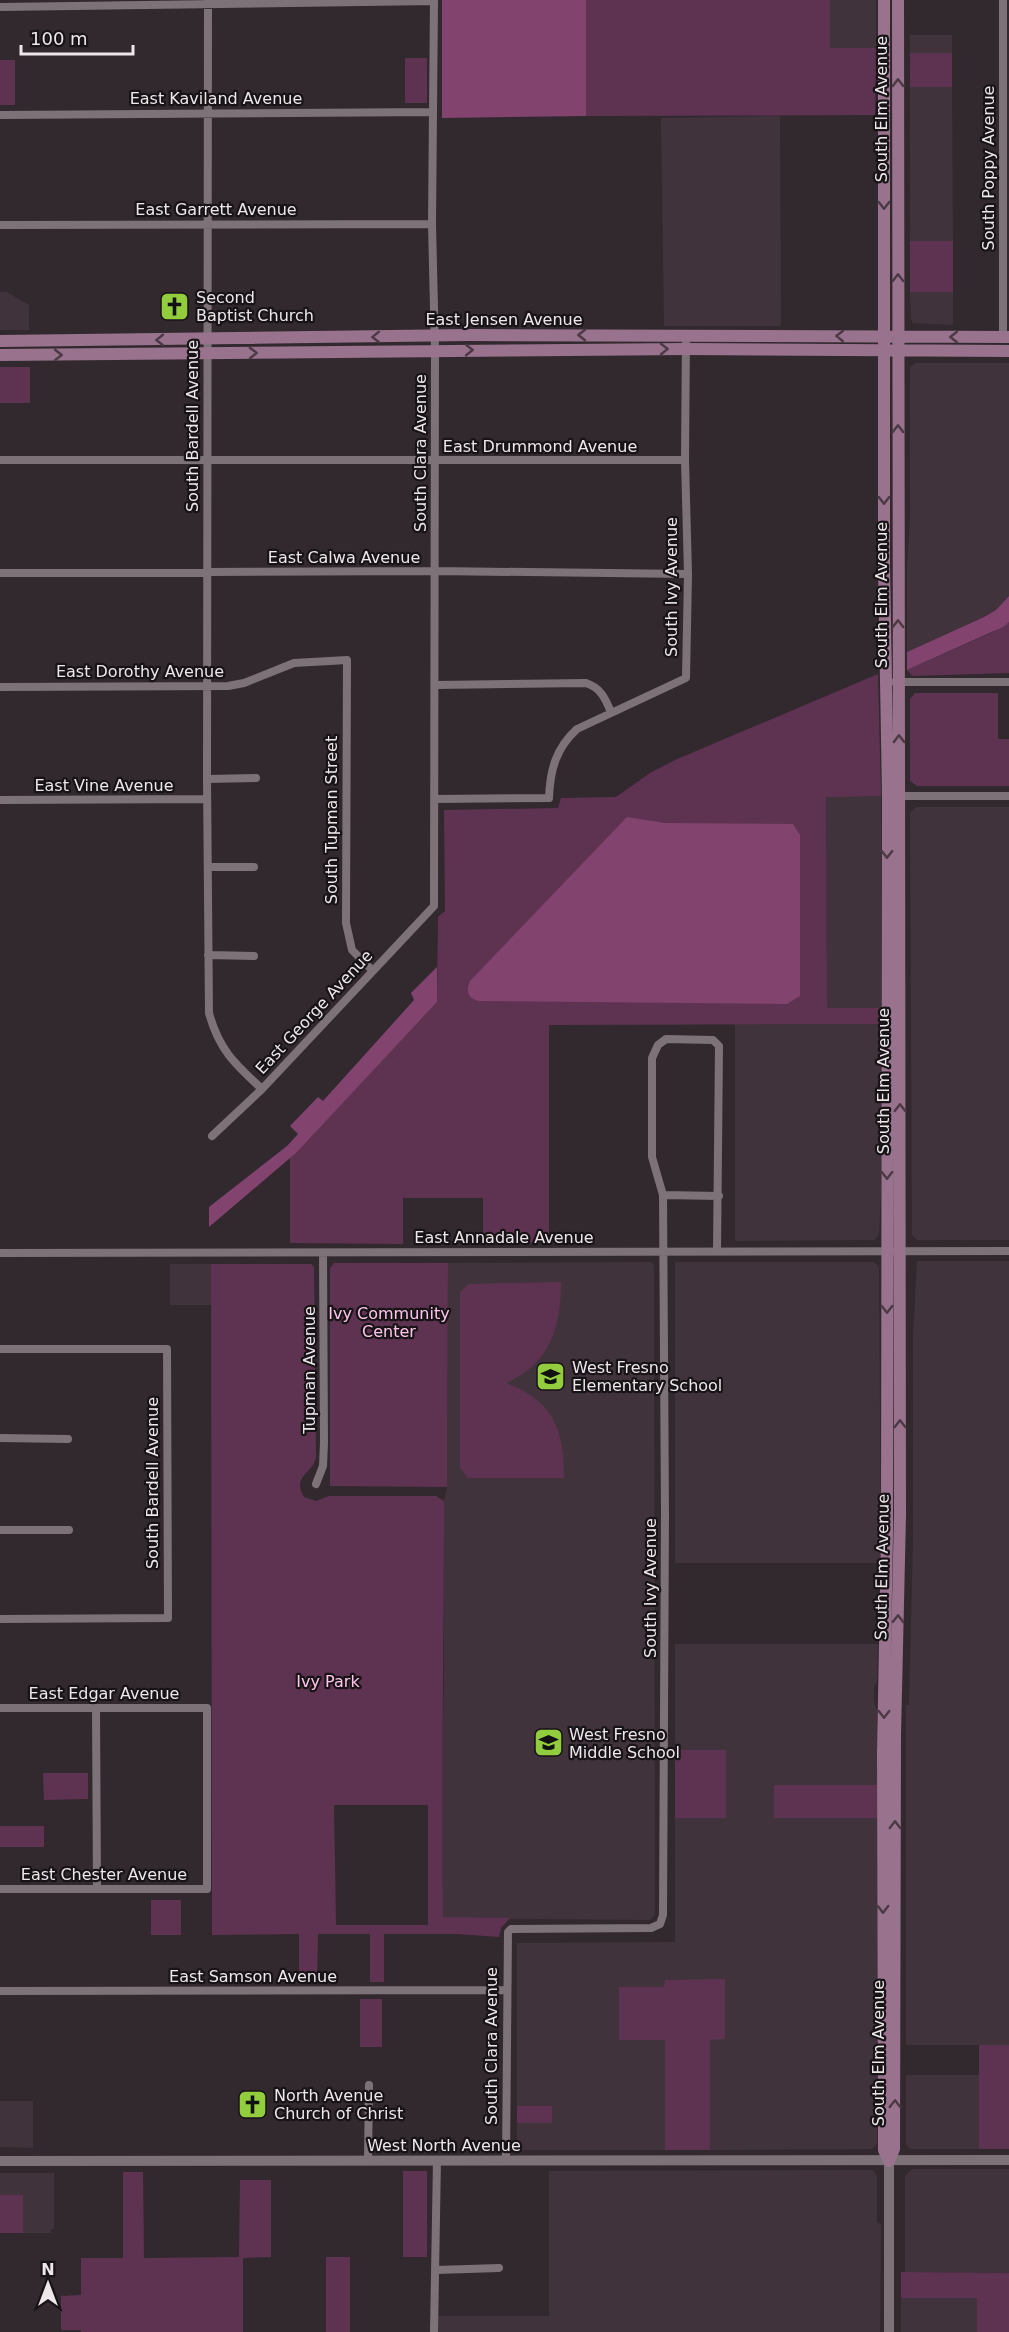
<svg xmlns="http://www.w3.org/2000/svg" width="1009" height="2332" viewBox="0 0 1009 2332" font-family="'DejaVu Sans',sans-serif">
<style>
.built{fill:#41333c}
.green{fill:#5e3351;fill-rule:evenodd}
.water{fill:#82436f}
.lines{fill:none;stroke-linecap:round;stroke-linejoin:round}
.minor{stroke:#7c7278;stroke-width:8}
.tertiary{stroke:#7c7278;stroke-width:10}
.secondary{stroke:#99738d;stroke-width:12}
.oneway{stroke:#4c3946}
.labels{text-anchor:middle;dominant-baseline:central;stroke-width:4.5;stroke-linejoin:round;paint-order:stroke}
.street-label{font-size:16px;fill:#ede7ea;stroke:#181316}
.poi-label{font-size:16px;fill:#ede7ea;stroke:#181316;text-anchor:start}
.park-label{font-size:16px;fill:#fec5ea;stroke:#181316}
</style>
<rect width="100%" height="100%" fill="#32292f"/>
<path class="built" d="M830,0H876V48H830Z
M910,35H952V53H910Z
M910,87H952L953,241H910Z
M780,116L781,326H664L661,118Z
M0,292H7L29,305V330H0Z
M910,292H953V325L913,323L911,319Z
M915,363H1009V596L996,610L984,617L907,652V569L910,518V368Z
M826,796H881V1008H827Z
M916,807H1009V1240H917L912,1235L910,813Z
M735,1024H881V1190L879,1235L874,1240L735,1241Z
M917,1261H1009V2045H906V1705H909L913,1541V1334Z
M651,1262L654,1265L655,1915L650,1920L443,1918L441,1803L444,1683V1501L447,1487L448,1263Z
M675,1262H874L879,1267L881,1563H675Z
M170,1264H211V1305H170Z
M675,1644H878L877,1681L874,1688V1703L877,1710V1785H774L775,1818H877V2144L872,2149L710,2150V2039L725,1980H665V1987H619L665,2039V2150H517V2123H551L552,2106H517V1943L675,1942V1818H726V1751L675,1750Z
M906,2075H979V2149H910L906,2144Z
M0,2101H33V2148L0,2147Z
M912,2169H1009V2273L905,2272V2176Z
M870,2170L874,2171L877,2176V2223L881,2224L880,2332H438V2316H549V2171Z
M0,2173H54V2229H51V2233H23V2195H0Z
M901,2298H977V2332H901Z"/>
<path class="green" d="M586,0H830V48H876L875,115L586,116Z
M910,53H952V87H910Z
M405,58H427V103H405Z
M0,60H15V105H0Z
M910,241H953V292H910Z
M0,367H30V403H0Z
M1009,622V673L912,676L907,670L991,633Z
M878,674L881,796L826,797L827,1008H881V1024L549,1025V1243H483V1198H403V1244L290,1243V1158L437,1002L438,917L445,911L444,810L558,808L561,798L616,797L650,773L675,760Z
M915,693H998V739H1009V786H917L910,781V699Z
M334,1263H448L447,1487L330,1486V1268Z
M211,1264H311L314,1267L316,1456C314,1474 291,1475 304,1497L316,1501L329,1496H436L444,1501C444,1640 441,1779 443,1917L510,1918L501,1928L499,1937L457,1934H384V1982H370V1934H318L317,1982H299V1934L212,1935ZM334,1805H428V1925H336Z
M561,1282C561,1327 550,1364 506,1383C554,1401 564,1430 564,1478H468L460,1468V1292L469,1284Z
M675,1750H726V1818H675Z
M43,1773H88V1799L44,1800Z
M774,1785H877V1818H774Z
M0,1826H44V1847H0Z
M151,1900H181V1935H151Z
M725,1979V2039L710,2040V2150H665V2040H619V1987H664L665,1980Z
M360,1999H382V2047H360Z
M979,2045H1009V2149H979Z
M517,2106H552V2123H517Z
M403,2171H427V2257H403Z
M123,2172H143L144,2258L239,2257L240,2180H271V2257L243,2258V2332H81V2330H61V2296L81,2295V2258H123Z
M0,2195H23V2233H0Z
M326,2257H350V2332H326Z
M901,2272L1009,2273V2332H977V2298H901Z"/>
<path class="water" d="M442,0H586V116L442,118Z
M1009,596V622L1003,627L907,670V652L984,617L996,610Z
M627,817L665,823L793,824L800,835V996L787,1004L478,1001C467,997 466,991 470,981Z
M437,967V1002L296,1153L209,1227V1207L287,1146L298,1134L290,1126L318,1097L323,1101L414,1000L411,993Z"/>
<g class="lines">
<path class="minor" d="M208,0L207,779L209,1013C219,1050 235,1064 262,1089
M0,7L434,1
M0,115L433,112
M0,225L432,224
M1003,337V0
M0,460H685
M0,573L435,571L688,574
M895,682H1009
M435,685L586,683C601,688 605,698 611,712
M0,687L228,686L244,683L294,663L347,660L346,923L352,950L373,971
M207,779L256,778
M894,796H1009
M435,799L549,798C550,770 556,748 577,729L686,678L688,574L685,460L686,334
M0,800L207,799
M208,867H254
M208,955L254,956
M212,1136L262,1089L434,906L435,350L432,224L434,0
M663,1195L719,1196
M0,1253L1009,1251
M0,1349H167L168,1618L0,1619
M0,1438L68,1439
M316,1484L323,1466L324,1442L323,1254
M0,1530H69
M0,1708H207V1889H0
M96,1708L97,1889
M0,1991L506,1990
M368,2160L369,2085
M506,2160L508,1932L511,1929L651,1928L660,1924L663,1915L665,1514L663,1195L652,1157V1058L658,1045L666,1039L713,1040L719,1046L717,1251
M436,2270L499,2268
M434,2332L437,2160"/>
<path class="tertiary" d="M0,2161L1009,2160
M889,2161V2332"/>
<path class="secondary" d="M884,0V565L888,796L887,1534L883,1753L884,2150L889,2161
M0,341L469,335L1009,337
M0,355L686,349L1009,351
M889,2161L894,2149L895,1735L900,1515L898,0"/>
</g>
<defs><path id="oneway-chevron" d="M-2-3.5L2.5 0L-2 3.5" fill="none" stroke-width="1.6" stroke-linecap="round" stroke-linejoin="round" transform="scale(1.5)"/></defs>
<g class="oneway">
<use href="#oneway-chevron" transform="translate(898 83) rotate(-90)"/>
<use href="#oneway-chevron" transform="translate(884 205) rotate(90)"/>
<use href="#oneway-chevron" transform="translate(898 278) rotate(-90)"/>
<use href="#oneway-chevron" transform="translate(582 335) rotate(180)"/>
<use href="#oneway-chevron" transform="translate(840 336) rotate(-179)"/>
<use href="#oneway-chevron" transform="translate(376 337) rotate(179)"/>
<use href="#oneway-chevron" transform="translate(954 337) rotate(180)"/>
<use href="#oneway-chevron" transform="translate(160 340) rotate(179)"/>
<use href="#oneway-chevron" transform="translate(664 349) rotate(-1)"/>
<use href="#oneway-chevron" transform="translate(469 350)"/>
<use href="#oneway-chevron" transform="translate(253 353) rotate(-1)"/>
<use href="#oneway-chevron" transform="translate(58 355)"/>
<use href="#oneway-chevron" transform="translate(898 429) rotate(-90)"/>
<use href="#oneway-chevron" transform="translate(884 500) rotate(90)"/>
<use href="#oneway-chevron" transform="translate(898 624) rotate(-90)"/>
<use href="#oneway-chevron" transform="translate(899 739) rotate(-91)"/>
<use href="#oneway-chevron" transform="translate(887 854) rotate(90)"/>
<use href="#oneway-chevron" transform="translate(900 1108) rotate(-90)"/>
<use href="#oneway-chevron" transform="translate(887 1175) rotate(90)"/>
<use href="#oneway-chevron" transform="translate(887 1309) rotate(90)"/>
<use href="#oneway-chevron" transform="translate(900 1424) rotate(-90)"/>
<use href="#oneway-chevron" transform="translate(898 1619) rotate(-89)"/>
<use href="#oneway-chevron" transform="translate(884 1714) rotate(90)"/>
<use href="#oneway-chevron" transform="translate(895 1825) rotate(-90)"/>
<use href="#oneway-chevron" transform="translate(883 1909) rotate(90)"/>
<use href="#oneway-chevron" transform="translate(895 2104) rotate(-89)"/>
</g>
<defs>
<symbol id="church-square" viewBox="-11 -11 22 22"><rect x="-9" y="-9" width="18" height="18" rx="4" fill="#92cd3e" stroke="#181316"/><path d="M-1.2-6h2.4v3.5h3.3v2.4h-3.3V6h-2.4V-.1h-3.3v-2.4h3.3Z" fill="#111"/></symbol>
<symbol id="school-square" viewBox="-11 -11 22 22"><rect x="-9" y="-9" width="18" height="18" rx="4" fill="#92cd3e" stroke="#181316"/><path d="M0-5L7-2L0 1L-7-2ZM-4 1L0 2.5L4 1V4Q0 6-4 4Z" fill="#111"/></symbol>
</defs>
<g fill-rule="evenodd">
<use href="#church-square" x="158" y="290" width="33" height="33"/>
<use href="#school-square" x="534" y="1360" width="33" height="33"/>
<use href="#school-square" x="532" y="1726" width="33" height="33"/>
<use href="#church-square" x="236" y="2088" width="33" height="33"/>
</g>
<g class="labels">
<g class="street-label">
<text x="216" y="98">East Kaviland Avenue</text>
<text transform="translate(881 109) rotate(-90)">South Elm Avenue</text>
<text transform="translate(988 168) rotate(-90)">South Poppy Avenue</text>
<text x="216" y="209">East Garrett Avenue</text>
<text x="504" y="319">East Jensen Avenue</text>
<text transform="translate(192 426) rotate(-90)">South Bardell Avenue</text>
<text x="540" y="446">East Drummond Avenue</text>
<text transform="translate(420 453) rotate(-90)">South Clara Avenue</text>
<text x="344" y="557">East Calwa Avenue</text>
<text transform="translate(671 587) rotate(-90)">South Ivy Avenue</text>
<text transform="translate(881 595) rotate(-90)">South Elm Avenue</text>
<text x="140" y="671">East Dorothy Avenue</text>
<text x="104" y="785">East Vine Avenue</text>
<text transform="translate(331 820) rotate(-90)">South Tupman Street</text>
<text transform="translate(314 1012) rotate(-47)">East George Avenue</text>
<text transform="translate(883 1081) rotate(-90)">South Elm Avenue</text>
<text x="504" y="1237">East Annadale Avenue</text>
<text transform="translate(309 1370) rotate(-90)">Tupman Avenue</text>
<text transform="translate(152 1483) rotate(-90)">South Bardell Avenue</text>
<text transform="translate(882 1567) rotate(-89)">South Elm Avenue</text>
<text transform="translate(650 1588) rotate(-90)">South Ivy Avenue</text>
<text x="104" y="1693">East Edgar Avenue</text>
<text x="104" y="1874">East Chester Avenue</text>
<text x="253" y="1976">East Samson Avenue</text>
<text transform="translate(491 2046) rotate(-90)">South Clara Avenue</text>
<text transform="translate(878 2053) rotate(-90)">South Elm Avenue</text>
<text x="444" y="2145">West North Avenue</text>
</g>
<g class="poi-label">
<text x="196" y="297">Second<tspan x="196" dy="18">Baptist Church</tspan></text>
<text x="572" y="1367">West Fresno<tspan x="572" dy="18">Elementary School</tspan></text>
<text x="569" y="1734">West Fresno<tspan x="569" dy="18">Middle School</tspan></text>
<text x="274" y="2095">North Avenue<tspan x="274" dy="18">Church of Christ</tspan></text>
</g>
<g class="park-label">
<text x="389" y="1313">Ivy Community<tspan x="389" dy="18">Center</tspan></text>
<text x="328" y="1681">Ivy Park</text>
</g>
</g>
<g transform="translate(48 2284)" stroke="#181316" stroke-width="4.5" paint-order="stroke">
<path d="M0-4.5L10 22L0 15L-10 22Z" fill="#ede7ea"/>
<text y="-9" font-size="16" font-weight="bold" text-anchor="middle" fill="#ede7ea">N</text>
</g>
<path d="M21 45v9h112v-9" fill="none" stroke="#ede7ea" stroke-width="3"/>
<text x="30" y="45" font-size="18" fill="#ede7ea" stroke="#181316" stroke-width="4.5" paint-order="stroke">100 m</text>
</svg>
